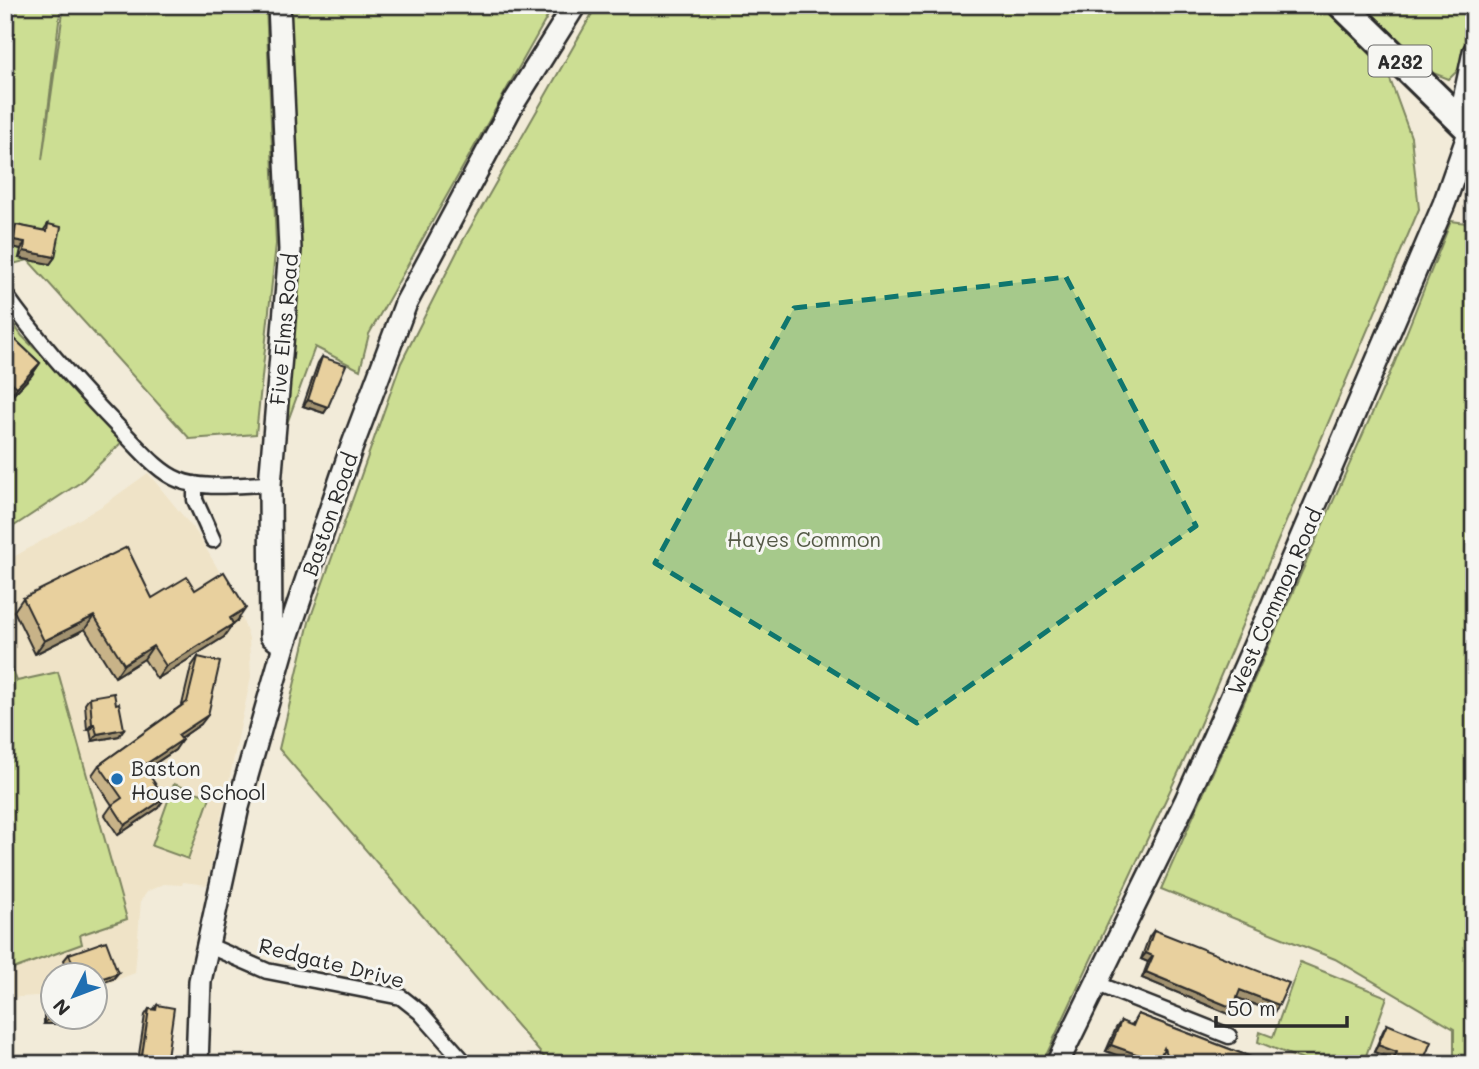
<svg xmlns="http://www.w3.org/2000/svg" width="1479" height="1069" viewBox="0 0 1479 1069" font-family="Mali,sans-serif">
<style>
.built{fill:#efe3c7}
.green{fill:#ccde93;stroke:#7c845f;stroke-width:2}
.lines{fill:none;stroke-linecap:round;stroke-linejoin:round}
.street-casing{stroke:#2b2b2b;stroke-width:19}
.secondary-casing{stroke:#2b2b2b;stroke-width:26}
.highway-casing{stroke:#2b2b2b;stroke-width:32}
.street{stroke:#f6f6f2;stroke-width:14}
.secondary{stroke:#f6f6f2;stroke-width:21}
.highway{stroke:#f6f6f2;stroke-width:26}
.wall{fill:#c8b388;stroke:#2b2b2b;stroke-width:2}
.shaded-wall{fill:#a2926f;stroke:#2b2b2b;stroke-width:2}
.building{fill:#e8d09e;stroke:#2b2b2b;stroke-width:2}
.marked{fill:#0f766e;fill-opacity:0.2;stroke:#0f766e;stroke-width:5;stroke-dasharray:14 9;stroke-linejoin:round}
.poi-dot{fill:#1f6fb2;stroke:#f6f6f2;stroke-width:2.5}
.labels{text-anchor:middle;dominant-baseline:central;stroke-width:6;stroke-linejoin:round;paint-order:stroke}
.shield{fill:#f6f6f2;stroke:#686867;stroke-width:2}
.shield-label{font-size:19px;font-weight:bold;fill:#2b2b2b}
.street-label{font-size:21px;fill:#2b2b2b;stroke:#f6f6f2}
.park-label{font-size:21px;fill:#535845;stroke:#f6f6f2}
.poi-label{font-size:21px;fill:#2b2b2b;stroke:#f6f6f2;text-anchor:start}
</style>
<rect width="100%" height="100%" fill="#f2ebd9"/>
<filter id="ink" filterUnits="userSpaceOnUse"><feTurbulence type="fractalNoise" baseFrequency=".0143" numOctaves="2"/><feDisplacementMap in="SourceGraphic" scale="14" xChannelSelector="R" yChannelSelector="G"/><feConvolveMatrix kernelMatrix="1 2 1 2 8 2 1 2 1" color-interpolation-filters="sRGB"/></filter>
<g filter="url(#ink)">
<path class="built" d="M148,473L197,533L236,600L249,638L251,677L207,885L183,882L182,885L164,884L148,891L141,900L135,973L95,988L94,974H52V995L5,998V562L102,506Z"/>
<path class="green" d="M5,5H61L42,160L64,5H266L276,244L256,434L190,439L28,260L5,266Z
M290,5H554L369,334L360,370L315,347L285,429L300,217Z
M597,5H1322L1387,71L1411,137L1419,209L1189,750L1042,1064H550L279,749L309,622L401,363L461,244Z
M1363,5H1474C1474,38 1474,57 1449,79L1433,73Z
M1451,221L1474,224V1064H1454V1029L1335,959L1161,889L1394,364Z
M5,312L22,336L126,438L81,482L5,532Z
M5,649L17,681L58,672L127,919L80,935L82,944L5,972Z
M174,784L210,797L188,859L152,846Z
M1300,962L1387,997L1363,1064H1313L1258,1042L1260,1032L1273,1037Z"/>
<g class="lines">
<defs>
<path id="street" d="M5,294C40,344 80,388 123,432C139,448 158,472 179,480C201,490 246,484 270,484
M195,484V500L213,540
M207,945L267,971L401,997L420,1012L466,1064
M1095,983L1229,1036"/>
<path id="secondary" d="M279,5L290,250L270,484L271,636L284,646
M1457,117L1462,109L1474,52
M197,1064L200,981L238,807L284,646L350,452L406,303L513,104L575,5
M1057,1064L1186,800L1271,608L1444,204L1470,130"/>
<path id="highway" d="M1342,5L1474,134"/>
</defs>
<use href="#street" class="street-casing"/>
<use href="#secondary" class="secondary-casing"/>
<use href="#highway" class="highway-casing"/>
<use href="#street" class="street"/>
<use href="#secondary" class="secondary"/>
<use href="#highway" class="highway"/>
</g>
<path class="wall" d="M48,224L55,257L50,264L19,258L21,249L9,246L12,232L16,225L43,231Z
M5,330L40,363L31,376L8,400L5,398Z
M322,357L328,407L324,413L303,406L318,363Z
M195,590L237,621L233,624L224,637L157,679L144,659L115,677L85,629L35,654L14,611L23,598H152Z
M198,657L201,724L181,738L175,750L146,770L158,808L118,835L105,815L112,805L92,775L99,765L182,705L191,667Z
M90,697L119,736L92,741L90,730H87L85,704Z
M1154,930L1274,1012L1237,997L1229,1014L1142,978L1148,962L1141,959L1149,937Z
M69,954L118,973L113,979L67,969L64,960Z
M48,995L61,1024H44V1001Z
M157,1005L166,1064H125L128,1060L138,1061L145,1015L149,1009L153,1010Z
M1138,1014L1269,1064H1162L1160,1057L1157,1064H1140L1106,1051L1116,1028L1121,1021L1131,1026Z
M1387,1024L1422,1064H1391L1393,1059L1374,1052L1383,1031Z"/>
<path class="shaded-wall" d="M14,240L25,242L21,249L9,246Z
M24,251L55,257L50,264L19,258Z
M40,363L31,376L8,400L17,387Z
M308,400L328,407L324,413L303,406Z
M246,608L237,621L221,631L230,618Z
M94,616L85,629L35,654L44,641Z
M233,624L224,637L157,679L166,666Z
M153,646L144,659L115,677L124,664Z
M208,715L201,724L172,744L178,735Z
M92,724H94L90,730H87Z
M124,729L119,736L92,741L97,734Z
M182,740L175,750L136,776L143,766Z
M165,798L158,808L118,835L125,825Z
M1146,953L1153,956L1148,962L1141,959Z
M1146,972L1233,1008L1229,1014L1142,978Z
M118,973L113,979L94,986V981Z
M1240,990L1279,1005L1274,1012L1235,997Z
M49,1018H66L61,1024H44Z
M1111,1045L1145,1057L1140,1064L1106,1051Z
M1378,1045L1397,1052L1393,1059L1374,1052Z"/>
<path class="building" d="M48,224L61,227L55,257L24,251L25,242L14,240L16,225L47,231Z
M5,330L40,363L17,387L10,381L5,386Z
M322,357L346,365L328,407L308,400Z
M127,547L152,598L187,577L195,590L224,572L246,608L230,618L233,624L166,666L153,646L124,664L94,616L44,641L23,598Z
M198,657L220,662L208,715L178,735L182,740L143,766L165,798L125,825L112,805L122,798L99,765L187,702Z
M114,693L116,704L119,703L124,729L97,734L94,724H92L90,697Z
M1154,930L1289,983L1279,1005L1240,990L1233,1008L1146,972L1153,956L1146,953Z
M106,941L118,973L94,981V975H61L73,964L69,954Z
M48,995H52V1017H66V1018H49Z
M157,1005L174,1008L166,1064H127L128,1060L141,1062L149,1009L156,1010Z
M1138,1014L1269,1064H1169L1164,1048L1157,1064H1142L1145,1057L1111,1045L1121,1021L1133,1026Z
M1387,1024L1431,1042L1422,1064H1393L1397,1052L1378,1045Z"/>
</g>
<path class="marked" d="M1066,277L1196,526L917,723L655,563L794,308Z"/>
<circle class="poi-dot" cx="117" cy="779" r="7"/>
<g class="labels">
<rect class="shield" x="1368.5" y="45.5" width="63" height="31" rx="5"/>
<g class="shield-label">
<text x="1400" y="61">A232</text>
</g>
<g class="street-label">
<text transform="translate(283 329) rotate(-85)">Five Elms Road</text>
<text transform="translate(329 514) rotate(-71)">Baston Road</text>
<text transform="translate(1274 601) rotate(-66)">West Common Road</text>
<text transform="translate(332 962) rotate(14)">Redgate Drive</text>
</g>
<g class="park-label">
<text x="804" y="538">Hayes Common</text>
</g>
<g class="poi-label">
<text x="131" y="767">Baston<tspan x="131" dy="24">House School</tspan></text>
</g>
</g>
<rect width="1479" height="1069" fill="none" stroke="#f6f6f2" stroke-width="28"/>
<rect x="14" y="14" width="1451" height="1041" fill="none" stroke="#2b2b2b" stroke-width="2.5" filter="url(#ink)"/>
<g transform="translate(74 996) rotate(228)"><circle r="33" fill="#f6f6f2" stroke="#a5a5a2" stroke-width="2"/>
<path d="M0-5L12 26L0 18L-12 26Z" fill="#1f6fb2"/>
<text y="-10" font-size="19" font-weight="bold" text-anchor="middle" fill="#2b2b2b">N</text>
</g>
<path d="M1216 1016v10h131v-10" fill="none" stroke="#2b2b2b" stroke-width="3.5"/>
<text x="1227" y="1016" font-size="21" fill="#2b2b2b" stroke="#f6f6f2" stroke-width="5" paint-order="stroke">50 m</text>
</svg>
